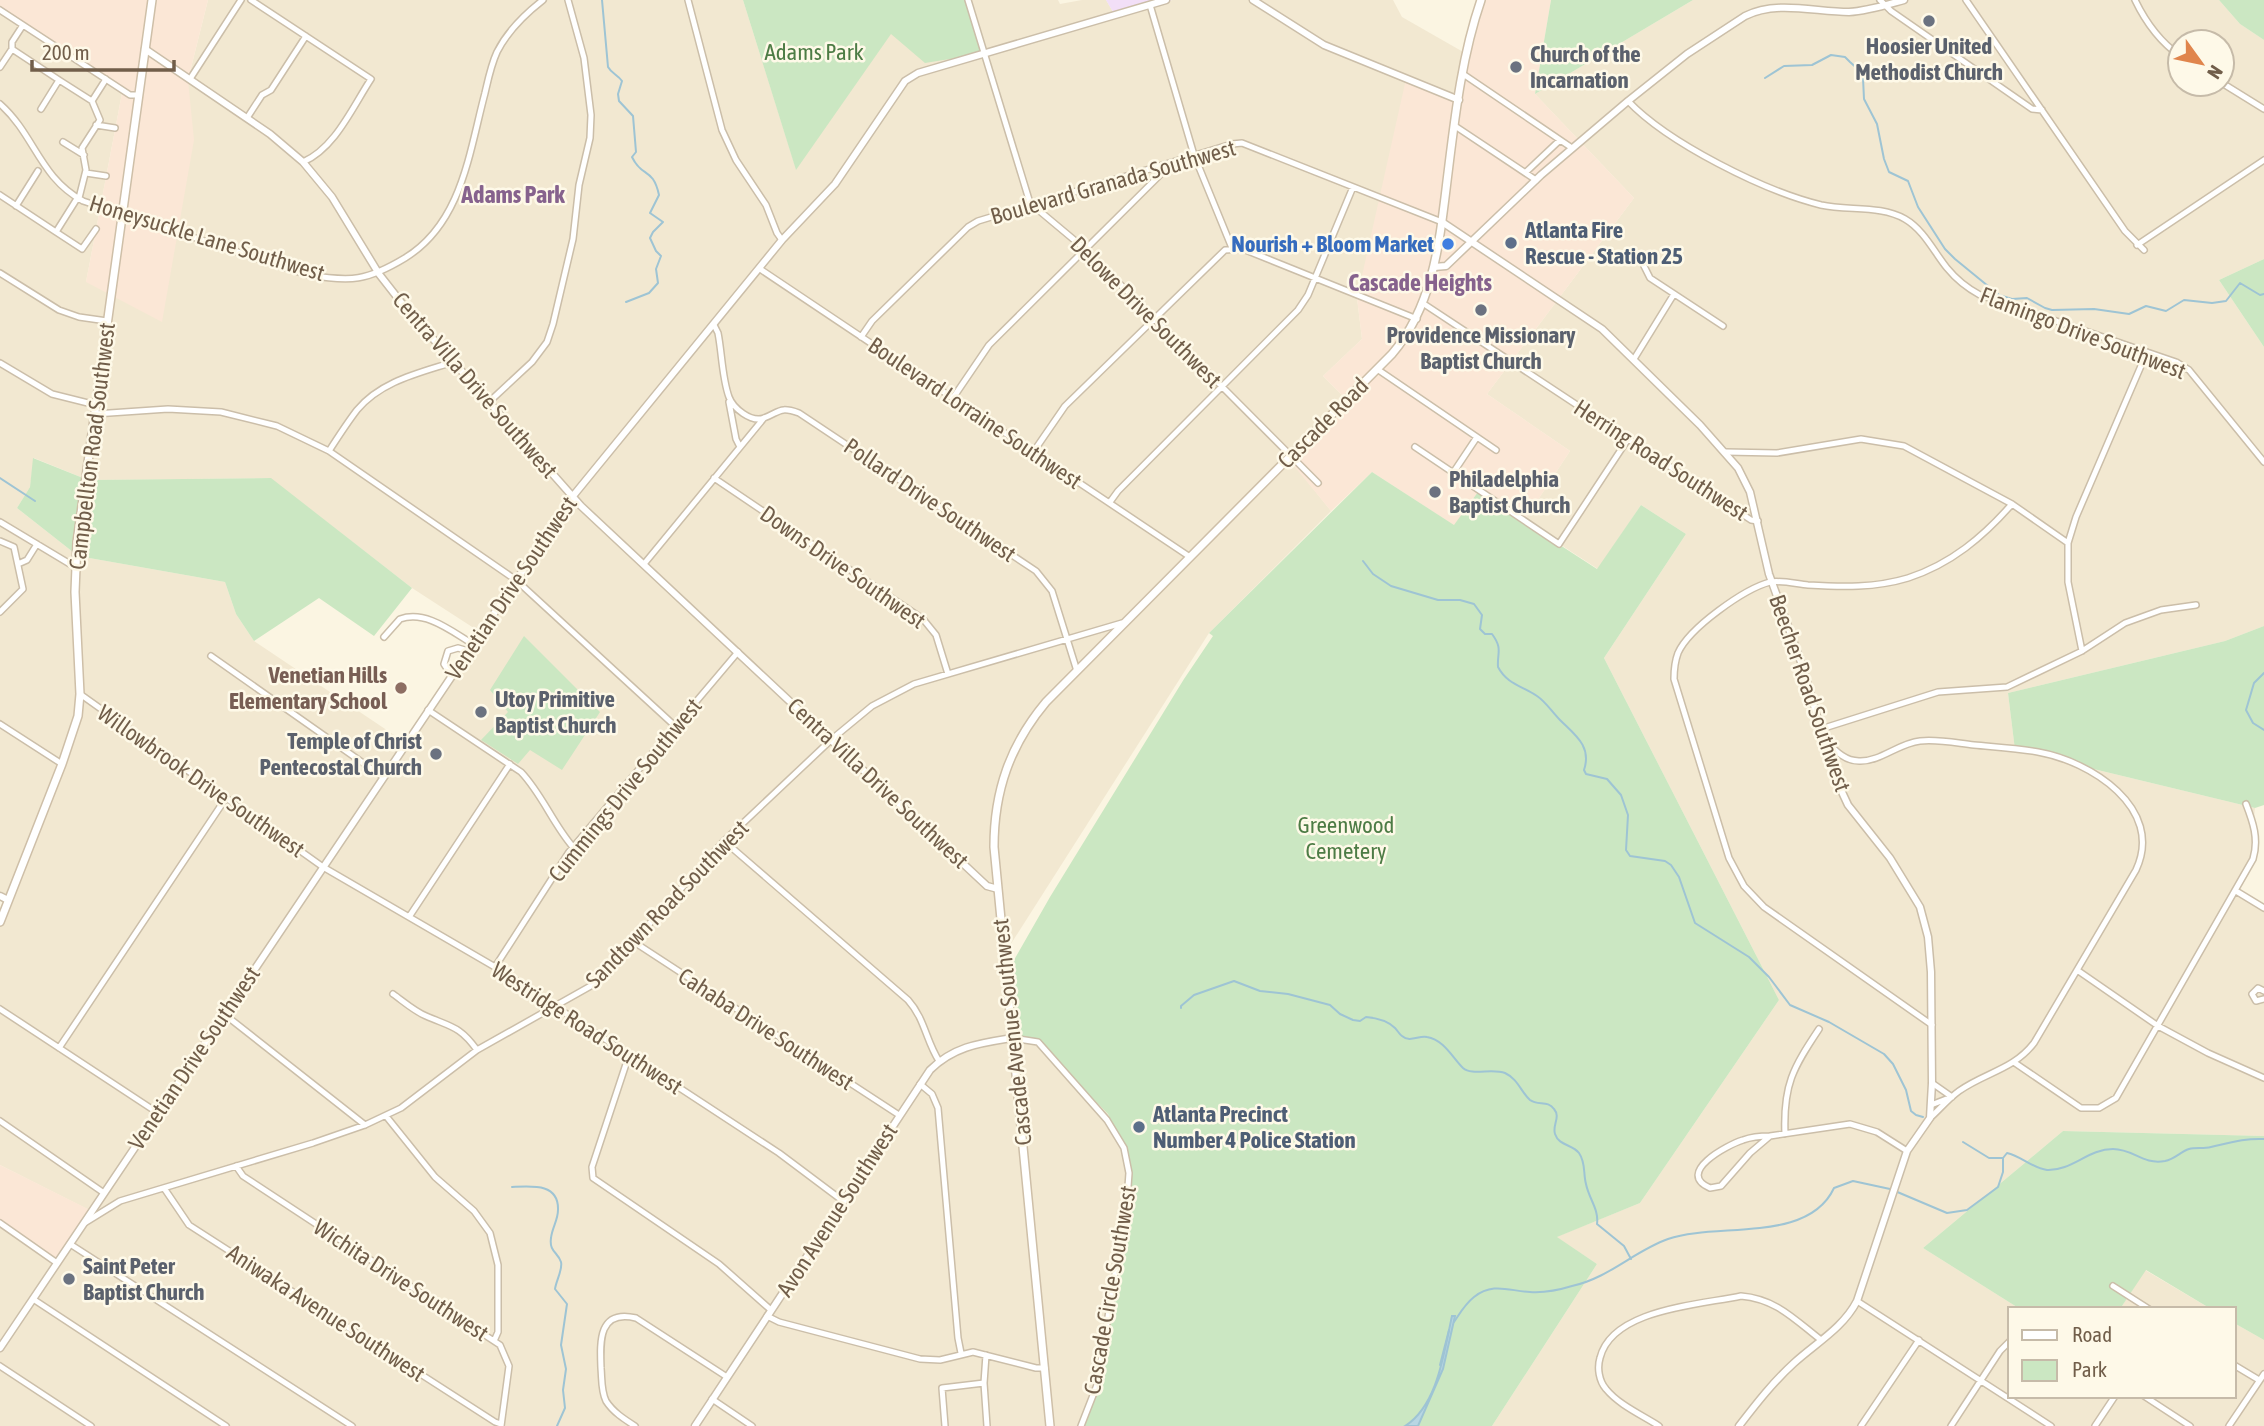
<svg xmlns="http://www.w3.org/2000/svg" width="2264" height="1426" viewBox="0 0 2264 1426" font-family="'Asap Condensed',sans-serif">
<style>
.residential{fill:#f2e8d1;fill-rule:evenodd}
.commercial{fill:#fbe7d6}
.education{fill:#f2dff7}
.green{fill:#cbe7c2}
.water{fill:#b8d6e3;stroke:#9ec4d4;stroke-width:2}
.lines{fill:none;stroke-linecap:round;stroke-linejoin:round}
.stream{stroke:#9ec4d4;stroke-width:2}
.minor-casing{stroke:#cbbea9;stroke-width:8}
.tertiary-casing{stroke:#cbbea9;stroke-width:9}
.secondary-casing{stroke:#cebfa8;stroke-width:10}
.minor{stroke:#fff;stroke-width:5}
.tertiary{stroke:#fff;stroke-width:6}
.secondary{stroke:#fff;stroke-width:7}
.worship-dot{fill:#6b7280;stroke:#fef9e8;stroke-width:2.5}
.service-dot{fill:#5c6f8a;stroke:#fef9e8;stroke-width:2.5}
.shop-dot{fill:#3f7fe0;stroke:#fef9e8;stroke-width:2.5}
.education-dot{fill:#8d6e63;stroke:#fef9e8;stroke-width:2.5}
.labels{text-anchor:middle;dominant-baseline:central;stroke-width:5;stroke-linejoin:round;paint-order:stroke}
.worship-label{font-size:23px;font-weight:bold;fill:#5b616d;stroke:#fef9e8;text-anchor:start}
.park-label{font-size:23px;fill:#4d7c45;stroke:#fef9e8}
.street-label{font-size:23px;fill:#715e4a;stroke:#fef9e8}
.service-label{font-size:23px;font-weight:bold;fill:#4e5e75;stroke:#fef9e8;text-anchor:start}
.shop-label{font-size:23px;font-weight:bold;fill:#366cbe;stroke:#fef9e8;text-anchor:end}
.education-label{font-size:23px;font-weight:bold;fill:#785e54;stroke:#fef9e8;text-anchor:end}
.neighbourhood-label{font-size:24px;font-weight:bold;fill:#86628d;stroke:#fef9e8}
</style>
<rect width="100%" height="100%" fill="#fbf5e2"/>
<path class="residential" d="M208,0H743L796,169L891,33L967,0H1058L1060,4L1082,0H1106L1116,17L1172,0H1393L1402,17L1465,53L1462,100L1357,298L1362,339L1323,376L1346,399L1286,455L1331,511L1209,633L1007,950L1013,1038H1026L1048,1050L1108,1114L1123,1146L1128,1181L1100,1366L1082,1426H0V1225L91,1211L0,1165V925L9,903L0,897V7L123,88L86,282L188,80ZM34,458L88,480L270,478L412,588L483,634L406,743L254,641L236,614L225,582L78,556L17,508L30,487Z
M1693,0H2219L2240,24L2264,40V259L2219,280L2264,347V626L2225,641L2008,693L2015,750L2255,808L2249,874L2237,893L2264,909V1136L2063,1131L1923,1248L2020,1309H2010V1396H2234V1323L2264,1340V1426H1492L1597,1264L1556,1237L1640,1203L1779,1000L1604,658L1686,534L1641,505L1598,569L1524,521L1570,451L1487,394L1634,198L1535,94ZM2180,42H2222V84H2180Z
M2145,1270L2211,1309H2120Z"/>
<path class="commercial" d="M0,0H208L188,80L194,140L162,322L86,282L123,88L0,7Z
M1482,0H1551L1535,94L1634,198L1487,394L1570,451L1524,521L1455,526L1372,472L1331,511L1285,455L1346,399L1323,376L1362,339L1357,298L1406,79L1462,100L1465,53Z
M0,1165L92,1211L55,1263L0,1225Z"/>
<path class="education" d="M1106,0H1172L1116,17Z"/>
<path class="green" d="M743,0H967L981,54L925,63L891,34L796,170Z
M1551,0H1693L1535,94Z
M2219,0H2264V40L2240,24Z
M2264,259V347L2219,280Z
M33,458L88,480L271,478L412,588L374,636L319,598L254,641L236,614L225,582L78,556L17,508L30,487Z
M1372,472L1454,525L1478,492L1597,569L1641,505L1686,534L1604,658L1779,1000L1640,1203L1557,1237L1597,1264L1492,1426H1082L1093,1401L1128,1181L1123,1147L1108,1114L1038,1042L1012,1038L1006,974L1050,897L1184,679L1213,636L1209,633Z
M2264,626V805L2255,808L2015,750L2008,693L2225,641Z
M524,636L600,712L562,770L530,750L518,764L481,740L508,712L490,690Z
M2063,1131L2264,1136V1340L2234,1323V1309H2211L2146,1270L2120,1309H2020L1923,1248Z"/>
<path class="water" d="M1452,1316H1455L1443,1369L1418,1426H1405C1438,1405 1444,1352 1452,1316Z"/>
<g class="lines">
<path class="stream" d="M602,0L608,67C612,74 618,75 622,81L618,94L619,101L633,116L636,152L632,157C642,178 653,167 659,195L650,213L663,222L653,232L650,238L656,251L661,256L656,269L658,283L649,293L626,302
M1765,78L1784,66L1812,65L1831,55L1845,57L1850,62L1861,72L1863,78L1864,99L1877,124L1884,159L1889,172L1908,181L1918,207L1945,249L1955,259L1999,295L2012,299L2027,298L2045,308L2052,310L2094,309L2129,314L2146,306L2166,311L2184,300L2212,303L2226,301L2240,283L2260,295L2264,294
M0,478L35,501
M1363,561L1373,574L1391,586L1438,600H1460L1474,604L1482,615L1480,629L1485,634H1492C1503,649 1497,652 1498,667C1507,684 1522,686 1537,696C1546,702 1552,712 1560,720C1575,735 1592,746 1584,770L1586,774L1607,779L1621,795L1628,815L1626,850L1630,856L1665,861L1671,865L1679,877L1695,923L1749,957L1769,977L1790,1005L1829,1022L1884,1054L1893,1064L1906,1090L1911,1111L1916,1115L1923,1117
M2264,673L2254,683L2246,710L2253,723L2264,730
M1181,1008V1006L1194,995L1234,981L1260,991L1288,994L1330,1005L1340,1014L1353,1020L1360,1021L1366,1017C1377,1018 1387,1020 1395,1028C1398,1031 1399,1034 1402,1036C1410,1043 1419,1035 1427,1037C1444,1040 1452,1057 1463,1068C1472,1076 1492,1068 1505,1073C1518,1079 1521,1092 1530,1100C1538,1106 1548,1100 1554,1109C1561,1117 1552,1125 1555,1134C1559,1146 1572,1144 1579,1153C1586,1163 1583,1173 1586,1184C1589,1199 1599,1209 1597,1224L1624,1246L1631,1259
M1963,1142L1989,1158H2003L2007,1153C2021,1156 2032,1168 2047,1170C2072,1171 2088,1149 2113,1149C2134,1149 2142,1165 2165,1161C2175,1159 2180,1152 2189,1149C2196,1147 2203,1149 2211,1147C2229,1143 2245,1138 2264,1139
M512,1187C532,1186 559,1183 558,1210C558,1220 552,1228 551,1238C549,1252 558,1252 561,1262C563,1269 556,1281 555,1289L567,1304L561,1345L566,1369L563,1390L565,1408L557,1426
M1895,1191L1947,1213L1967,1210L1998,1187L2003,1172V1158
M1454,1322C1460,1313 1465,1304 1474,1297C1493,1282 1509,1291 1530,1292C1544,1293 1559,1290 1572,1286C1609,1278 1634,1251 1668,1239C1716,1222 1808,1244 1834,1188L1853,1181L1890,1189
M1440,1365L1449,1330"/>
<defs>
<path id="minor" d="M251,0L371,79C352,108 335,148 303,162
M688,0L722,130L736,160L766,205L777,233L782,240
M968,0L1030,203L1085,249L1318,483
M1880,0L1891,11L2032,109L2042,110
M1966,0L2125,231L2144,250
M2135,0C2146,23 2159,41 2180,56
M1150,5L1194,155L1232,248
M0,10L130,95H139
M12,49V42L23,25
M0,67L12,49L59,80
M1463,74L1572,148
M190,79L241,0
M2222,83L2264,109
M92,101L106,79
M1628,101C1668,143 1764,191 1821,205C1848,211 1881,205 1905,219C1924,230 1934,252 1947,268C1956,279 1967,288 1980,295L2176,362L2189,370L2264,462
M0,104C35,135 39,177 83,201L308,275C351,282 367,281 405,258C462,223 469,153 485,93C488,80 491,65 497,52C507,32 525,14 543,0
M41,109L59,80L92,101L100,120L82,148L86,170L79,198
M247,118L262,95L271,90L306,36
M96,125L115,128
M1455,126L1536,180
M63,142L84,155
M1526,172L1560,140
M86,173L106,176
M0,195L56,232
M78,197L56,232L82,249L96,229
M16,206L38,171
M2137,245L2264,160
M1644,266L1650,278L1723,326
M760,269L1190,557
M0,273L59,310L79,317L107,321
M1424,304L1751,520L1758,521
M714,325L718,333C722,353 722,378 729,397C733,408 751,423 764,418C780,412 779,406 799,413L1036,571L1052,591L1077,671
M861,337L872,321L968,227L978,221L1232,144L1242,143L1442,222
M1634,359L1674,294
M0,363L52,394L96,405
M1377,369L1496,450
M953,398L989,345L1172,163
M489,402L532,362L547,342L553,324L573,239L579,185L590,138L591,115L584,58L568,0
M729,402L736,439L740,447
M95,414L168,409L221,412L277,426L329,451L516,580L675,726
M1415,447L1559,544L1628,439
M329,451C338,437 347,423 357,410C381,381 419,373 453,362
M1034,451L1065,406L1225,250L1243,249L1417,319
M1726,452L1777,453L1861,439L1904,446L2012,504L2068,543
M1453,473L1477,437
M714,478L923,619L936,635L948,674
M1110,502L1118,491L1298,310L1308,295L1353,187
M0,522L75,567
M0,541L14,547L23,589L0,612
M18,564L27,560L37,544
M644,564L764,418
M384,637L400,619C426,610 451,631 473,644
M2082,651L2068,582V543L2076,517L2147,352
M211,656L383,777
M452,676L444,664L448,651L458,648L468,651
M80,694L323,867L495,967L779,1153L843,1201
M428,710L521,772C542,794 553,824 573,847
M0,724L62,764
M1821,729L1938,692L2007,687L2082,651L2125,623L2161,610L2196,605
M1824,739C1835,750 1844,761 1859,761C1880,762 1899,743 1920,741C1938,739 1956,743 1974,745C1995,747 2017,748 2038,752C2090,761 2165,808 2136,870L2034,1043C2013,1070 1986,1072 1959,1091C1948,1099 1939,1110 1930,1118
M724,841L908,1000C925,1019 926,1041 939,1061
M2236,891L2264,908
M409,917L510,764
M634,942L899,1115
M495,967L569,852L738,652
M2077,970L2158,1026L2208,1053L2264,1078
M2264,991L2258,988L2252,994L2256,1001L2264,999
M393,994C403,1001 414,1011 426,1016C451,1027 460,1026 477,1050
M0,1009L158,1113
M224,1014L365,1125
M1932,1025L1764,907L1744,886L1729,858L1674,679C1674,670 1675,661 1678,653C1689,628 1744,589 1770,582C1781,580 1797,584 1808,585C1842,587 1875,588 1908,578C1951,564 1983,537 2012,504
M1012,1038L1038,1042L1107,1120L1124,1148L1129,1173L1127,1200L1097,1385L1081,1426
M59,1048L226,798
M629,1055L592,1167L593,1178L719,1264L771,1310
M2015,1063L2081,1108H2099L2116,1098L2253,859C2259,839 2253,822 2246,804
M1932,1083L1952,1097
M920,1084L932,1094L938,1108L958,1338L961,1353
M1931,1105L1949,1098
M386,1116L435,1177L474,1211L490,1233L498,1265V1332L494,1341
M0,1121L104,1193
M1785,1134C1783,1085 1793,1068 1819,1029
M1770,1136C1761,1136 1751,1137 1743,1140C1727,1145 1675,1173 1710,1188L1721,1186L1750,1153L1770,1136L1850,1124L1877,1132L1907,1151
M236,1166L243,1176L500,1345L509,1366L501,1426
M164,1188L189,1225L495,1422L501,1424
M86,1222L120,1201L313,1143L365,1125L401,1108L477,1050L596,983L724,841L832,739L872,706L914,684L1122,623
M0,1223L57,1263
M70,1244L352,1426
M2113,1286L2149,1309
M33,1299L226,1426
M1857,1301L2051,1426
M767,1316L779,1322L920,1359L940,1360L973,1352L1036,1368H1045
M986,1355L984,1383L987,1426
M2234,1365L2259,1380
M0,1366L91,1426
M2144,1396L2190,1426
M712,1399L752,1426
M635,1426C624,1419 613,1412 606,1401C601,1391 602,1379 601,1368C600,1342 598,1309 636,1318L727,1377
M945,1426L942,1388L984,1383
M1659,1426C1642,1415 1619,1405 1606,1389C1599,1381 1597,1368 1600,1358C1612,1309 1699,1305 1741,1296C1776,1299 1794,1319 1821,1340
M1861,1426L1919,1340
M1951,1426L2000,1351L2010,1341
M2095,1426L2115,1396
M2229,1426L2264,1374"/>
<path id="tertiary" d="M1253,0L1324,45L1459,100
M145,49L270,134L303,162L332,197L379,274L404,306L581,506L987,886L998,889
M1442,222L1602,329L1700,425L1738,468L1750,492L1769,574L1802,665L1835,777L1848,805L1890,858L1920,907L1928,937L1931,972L1932,1083L1930,1118L1907,1151L1857,1301C1843,1328 1816,1343 1794,1363C1773,1382 1756,1404 1739,1426
M1434,267L1446,266L1541,175L1628,101L1687,54L1745,16C1777,0 1815,12 1849,12C1868,11 1886,5 1904,0
M0,896L8,900
M0,1348L573,496L782,240L835,184L905,81L918,73L1166,0
M695,1426L930,1070C954,1046 981,1043 1012,1038"/>
<path id="secondary" d="M0,922L62,764L78,716L80,694L75,592L77,542L152,0
M1050,1426L994,847C994,791 1010,745 1046,702L1392,354C1435,304 1440,237 1448,173C1455,116 1462,55 1481,0"/>
</defs>
<use href="#minor" class="minor-casing"/>
<use href="#tertiary" class="tertiary-casing"/>
<use href="#secondary" class="secondary-casing"/>
<use href="#minor" class="minor"/>
<use href="#tertiary" class="tertiary"/>
<use href="#secondary" class="secondary"/>
</g>
<g class="worship-dot">
<circle cx="1929" cy="21" r="7"/>
<circle cx="1516" cy="67" r="7"/>
<circle cx="1481" cy="310" r="7"/>
<circle cx="1435" cy="492" r="7"/>
<circle cx="481" cy="712" r="7"/>
<circle cx="436" cy="754" r="7"/>
<circle cx="69" cy="1279" r="7"/>
</g>
<g class="service-dot">
<circle cx="1511" cy="243" r="7"/>
<circle cx="1139" cy="1127" r="7"/>
</g>
<circle class="shop-dot" cx="1448" cy="244" r="7"/>
<circle class="education-dot" cx="401" cy="688" r="7"/>
<g class="labels">
<g class="worship-label">
<text x="1929" y="46" text-anchor="middle">Hoosier United<tspan x="1929" dy="26">Methodist Church</tspan></text>
<text x="1530" y="54">Church of the<tspan x="1530" dy="26">Incarnation</tspan></text>
<text x="1481" y="335" text-anchor="middle">Providence Missionary<tspan x="1481" dy="26">Baptist Church</tspan></text>
<text x="1449" y="479">Philadelphia<tspan x="1449" dy="26">Baptist Church</tspan></text>
<text x="495" y="699">Utoy Primitive<tspan x="495" dy="26">Baptist Church</tspan></text>
<text x="422" y="741" text-anchor="end">Temple of Christ<tspan x="422" dy="26">Pentecostal Church</tspan></text>
<text x="83" y="1266">Saint Peter<tspan x="83" dy="26">Baptist Church</tspan></text>
</g>
<g class="park-label">
<text x="814" y="52">Adams Park</text>
<text x="1346" y="825">Greenwood<tspan x="1346" dy="26">Cemetery</tspan></text>
</g>
<g class="street-label">
<text transform="translate(1113 182) rotate(-16)">Boulevard Granada Southwest</text>
<text transform="translate(207 238) rotate(17)">Honeysuckle Lane Southwest</text>
<text transform="translate(1146 312) rotate(45)">Delowe Drive Southwest</text>
<text transform="translate(2083 333) rotate(21)">Flamingo Drive Southwest</text>
<text transform="translate(475 385) rotate(49)">Centra Villa Drive Southwest</text>
<text transform="translate(975 413) rotate(34)">Boulevard Lorraine Southwest</text>
<text transform="translate(1323 423) rotate(-45)">Cascade Road</text>
<text transform="translate(92 446) rotate(-83)">Campbellton Road Southwest</text>
<text transform="translate(1661 460) rotate(33)">Herring Road Southwest</text>
<text transform="translate(930 500) rotate(34)">Pollard Drive Southwest</text>
<text transform="translate(843 567) rotate(35)">Downs Drive Southwest</text>
<text transform="translate(511 588) rotate(-56)">Venetian Drive Southwest</text>
<text transform="translate(1810 693) rotate(71)">Beecher Road Southwest</text>
<text transform="translate(201 781) rotate(35)">Willowbrook Drive Southwest</text>
<text transform="translate(878 783) rotate(43)">Centra Villa Drive Southwest</text>
<text transform="translate(625 790) rotate(-51)">Cummings Drive Southwest</text>
<text transform="translate(667 904) rotate(-46)">Sandtown Road Southwest</text>
<text transform="translate(587 1028) rotate(33)">Westridge Road Southwest</text>
<text transform="translate(766 1029) rotate(33)">Cahaba Drive Southwest</text>
<text transform="translate(1012 1032) rotate(-96)">Cascade Avenue Southwest</text>
<text transform="translate(194 1058) rotate(-56)">Venetian Drive Southwest</text>
<text transform="translate(837 1210) rotate(-57)">Avon Avenue Southwest</text>
<text transform="translate(401 1280) rotate(33)">Wichita Drive Southwest</text>
<text transform="translate(1110 1290) rotate(-80)">Cascade Circle Southwest</text>
<text transform="translate(326 1313) rotate(33)">Aniwaka Avenue Southwest</text>
</g>
<g class="service-label">
<text x="1525" y="230">Atlanta Fire<tspan x="1525" dy="26">Rescue - Station 25</tspan></text>
<text x="1153" y="1114">Atlanta Precinct<tspan x="1153" dy="26">Number 4 Police Station</tspan></text>
</g>
<g class="shop-label">
<text x="1434" y="244">Nourish + Bloom Market</text>
</g>
<g class="education-label">
<text x="387" y="675">Venetian Hills<tspan x="387" dy="26">Elementary School</tspan></text>
</g>
<g class="neighbourhood-label">
<text x="513" y="194">Adams Park</text>
<text x="1420" y="282">Cascade Heights</text>
</g>
</g>
<rect x="2008" y="1307" width="228" height="91" fill="#fef9e8" stroke="#c6bba9" stroke-width="2"/>
<rect x="2022" y="1330" width="35" height="10" fill="#ffffff" stroke="#c6bba9" stroke-width="2"/>
<text x="2072" y="1342" font-size="21" fill="#715e4a">Road</text>
<rect x="2022" y="1360" width="35" height="21" fill="#cbe7c2" stroke="#c6bba9" stroke-width="2"/>
<text x="2072" y="1377" font-size="21" fill="#715e4a">Park</text>
<g transform="translate(2201 63) rotate(123)"><circle r="33" fill="#fef9e8" stroke="#c6bba9" stroke-width="2"/>
<path d="M0-5L12 26L0 18L-12 26Z" fill="#e0854c"/>
<text y="-10" font-size="19" font-weight="bold" text-anchor="middle" fill="#715e4a">N</text>
</g>
<path d="M32 60v10h142v-10" fill="none" stroke="#715e4a" stroke-width="3.5"/>
<text x="42" y="60" font-size="21" fill="#715e4a" stroke="#fef9e8" stroke-width="5" paint-order="stroke">200 m</text>
</svg>
